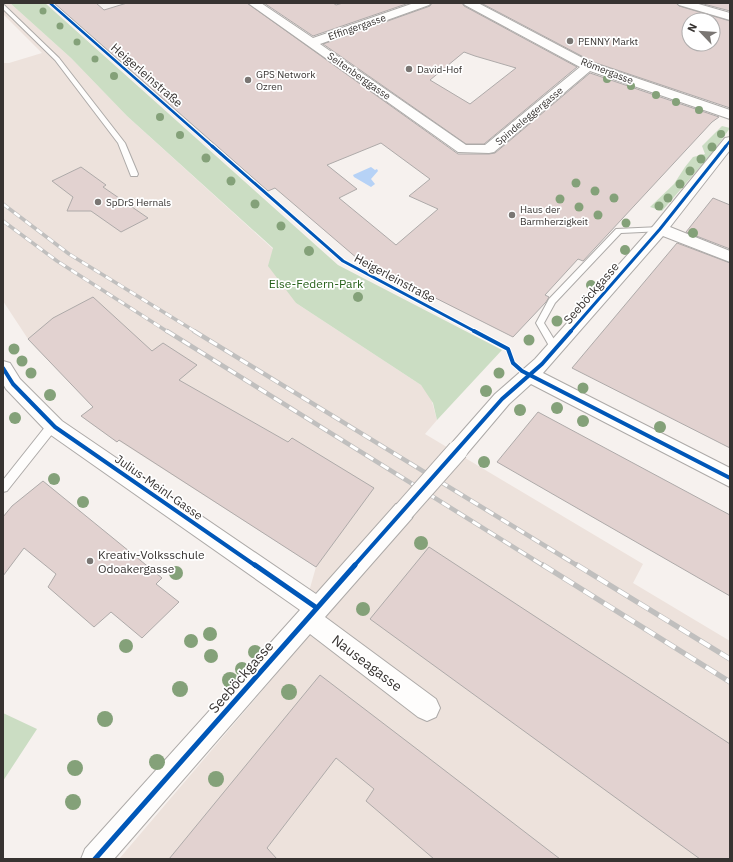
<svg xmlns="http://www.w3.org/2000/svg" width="733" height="862" viewBox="0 0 733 862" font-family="'IBM Plex Sans',sans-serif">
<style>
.built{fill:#ede2dc}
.green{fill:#cbddc3}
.water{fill:#b6d2f6}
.building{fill:#e2d2d0;stroke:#aeaaa9;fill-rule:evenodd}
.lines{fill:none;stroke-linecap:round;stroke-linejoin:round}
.service-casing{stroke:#adaaa8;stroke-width:2}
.minor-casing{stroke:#adaaa8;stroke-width:2}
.service{fill:#fefdfc;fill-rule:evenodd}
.minor{fill:#fefdfc;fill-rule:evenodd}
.rail-far2-casing{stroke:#c0bfbe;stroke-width:3.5}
.rail-far1-casing{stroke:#c0bfbe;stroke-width:4.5}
.rail-casing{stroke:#c0bfbe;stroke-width:5.5}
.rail-far2{stroke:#fff;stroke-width:2.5;stroke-dasharray:7;stroke-linecap:butt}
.rail-far1{stroke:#fff;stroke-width:3;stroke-dasharray:9;stroke-linecap:butt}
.rail{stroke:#fff;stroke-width:4;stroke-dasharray:12;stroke-linecap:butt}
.minor-bridge-casing{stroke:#adaaa8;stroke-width:22;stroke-linecap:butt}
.minor-bridge{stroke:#fefdfc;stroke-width:20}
.cycleway-far3-casing{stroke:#fff;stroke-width:4}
.cycleway-far2-casing{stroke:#fff;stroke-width:5}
.cycleway-far1-casing{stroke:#fff;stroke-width:6}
.cycleway-casing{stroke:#fff;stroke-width:8}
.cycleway-far3{stroke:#0057b8;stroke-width:2.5}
.cycleway-far2{stroke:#0057b8;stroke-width:3}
.cycleway-far1{stroke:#0057b8;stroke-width:4}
.cycleway{stroke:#0057b8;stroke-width:5}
.tree{fill:#84a179}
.poi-dot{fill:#7a7673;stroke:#fff;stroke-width:1.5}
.labels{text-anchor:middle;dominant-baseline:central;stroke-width:3.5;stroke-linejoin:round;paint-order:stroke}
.far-street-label{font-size:10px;fill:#373331;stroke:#fff}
.far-poi-label{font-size:10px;fill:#373331;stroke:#fff;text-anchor:start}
.street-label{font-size:12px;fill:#373331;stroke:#fff}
.park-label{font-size:12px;fill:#266019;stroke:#fff}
.poi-label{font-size:12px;fill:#373331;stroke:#fff;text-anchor:start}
.near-street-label{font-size:14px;fill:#373331;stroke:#fff}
</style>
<rect width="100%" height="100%" fill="#f6f1ee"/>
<path class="built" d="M3,3H10L71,58L127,116L273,249L296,303L421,385L431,398L437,420L425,434L643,564L633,583L730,641V859H119L290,658L316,567L119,441L117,442L81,416L95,405L88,401L28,339L3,301V63H9L42,53L3,14Z"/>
<path class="green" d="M10,3H45L338,265L502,350L437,420L433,403L421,385L296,303L268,266L273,248L127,116L71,58Z
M722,126L730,128L713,152L662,211L650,207L674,184L685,167L693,157L705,154L702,146Z
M3,713L37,729L3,781Z"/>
<path class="water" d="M371,167L375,170L377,169L378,171L371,179L375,184L371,187L354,177L353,175Z"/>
<path class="building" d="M54,3H96L104,10L127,3H247L458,154H489L495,153L590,73L719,117L712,122L583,261L578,259L545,295L549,297L546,302L513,337L358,259L275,188L268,191ZM381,143L430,179L409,196L438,209L396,245L339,198L357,189L327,165Z
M264,3H333L336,5L343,3H409L313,36Z
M432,3H462L464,6L577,67L484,144H466L323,44L430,6ZM464,52L475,56L516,68L470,104L430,80Z
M481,3H676L679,6L730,21V108L593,62ZM689,20H713V44H689Z
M700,3H730V11Z
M81,167L106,185L103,187L148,218L121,232L91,211H67L73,197L52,181Z
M713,198L730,205V249L686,232Z
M677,243L730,263V448L572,368Z
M93,297L152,351L163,343L197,365L179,380L288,442L292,438L374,488L316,567L119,440L117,442L81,416L93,407L28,339L53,318Z
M538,412L730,515V596L497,462Z
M43,481L162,578L156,584L179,602L142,638L111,612L94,627L48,587L56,574L24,548L3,576V517L12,506Z
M429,547L730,744V859H700L370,619Z
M320,675L426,756L560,859H434L366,801L374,789L336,758L267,848L277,859H169Z"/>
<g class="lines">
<defs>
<path id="service" d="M3,4L59,58L125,143L138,174L137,176H131L118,143L55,60L3,9Z
M660,227L664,229L663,231L621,233L555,303L544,323L560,349L555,352L552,351L536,323L549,299L616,229Z
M53,421L57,422L58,425L57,428L7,491L3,492V480L49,422Z"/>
<path id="minor" d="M248,3H261L313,38L414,3H431L429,5L320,44L466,145H485L580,67L465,5L463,3H478L592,63L730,110V119L590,71L494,152L489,153L458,152Z
M677,3H695L730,13V20L679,5Z
M730,137V150L670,227L730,251V262L663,236L543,373L730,468V487L531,384L509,404L465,456L458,458L451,456L448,450L451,444L495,394L535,359L654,225L725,138Z
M3,361L10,363L20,379L62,421L316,594L396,504L404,502L412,504L415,511L412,518L325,617L436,699L440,708L436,717L427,721L418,717L310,634L114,859H81L85,849L300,610L48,433L6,389L3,384Z"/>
</defs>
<use href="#service" class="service-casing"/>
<use href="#minor" class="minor-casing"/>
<use href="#service" class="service"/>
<use href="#minor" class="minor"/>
<defs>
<path id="rail-far2" d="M3,204L69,254L196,332
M3,221L57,261L168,332"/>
<path id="rail-far1" d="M167,331L544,566
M194,331L578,566"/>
<path id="rail" d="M543,565L730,682
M577,565L730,659"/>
</defs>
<use href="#rail-far2" class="rail-far2-casing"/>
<use href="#rail-far1" class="rail-far1-casing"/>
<use href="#rail" class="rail-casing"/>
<use href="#rail-far2" class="rail-far2"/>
<use href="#rail-far1" class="rail-far1"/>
<use href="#rail" class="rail"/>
<defs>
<path id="minor-bridge" d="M404,511L458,450"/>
</defs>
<use href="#minor-bridge" class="minor-bridge-casing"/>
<use href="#minor-bridge" class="minor-bridge"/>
<defs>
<path id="cycleway-far3" d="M50,3L213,147
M725,147L730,141"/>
<path id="cycleway-far2" d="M212,146L343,261L476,332
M570,332L660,229L726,146"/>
<path id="cycleway-far1" d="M474,331L508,349L513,363L522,371L730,478
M3,368L13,384L55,427L256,566
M354,566L502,399L542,364L571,331"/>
<path id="cycleway" d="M255,565L317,608
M95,859L355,565"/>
</defs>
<use href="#cycleway-far3" class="cycleway-far3-casing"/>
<use href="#cycleway-far2" class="cycleway-far2-casing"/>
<use href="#cycleway-far1" class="cycleway-far1-casing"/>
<use href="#cycleway" class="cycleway-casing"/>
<use href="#cycleway-far3" class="cycleway-far3"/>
<use href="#cycleway-far2" class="cycleway-far2"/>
<use href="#cycleway-far1" class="cycleway-far1"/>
<use href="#cycleway" class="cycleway"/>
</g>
<g class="tree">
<circle cx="43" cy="11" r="3.5"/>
<circle cx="60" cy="26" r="3.5"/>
<circle cx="77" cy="42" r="3.5"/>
<circle cx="95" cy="59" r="3.5"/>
<circle cx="114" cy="76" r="4"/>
<circle cx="607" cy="79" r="4"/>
<circle cx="631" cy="86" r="4"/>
<circle cx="656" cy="95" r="4"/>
<circle cx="676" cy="102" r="4"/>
<circle cx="699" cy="110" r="4"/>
<circle cx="160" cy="117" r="4"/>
<circle cx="721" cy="134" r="4"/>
<circle cx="180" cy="135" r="4"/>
<circle cx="712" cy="147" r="4.5"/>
<circle cx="206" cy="158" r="4.5"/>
<circle cx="701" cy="159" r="4.5"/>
<circle cx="690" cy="171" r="4.5"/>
<circle cx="231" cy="181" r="4.5"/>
<circle cx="576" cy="183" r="4.5"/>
<circle cx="680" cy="184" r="4.5"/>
<circle cx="595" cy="191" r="4.5"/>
<circle cx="614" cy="198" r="4.5"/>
<circle cx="668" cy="198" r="4.5"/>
<circle cx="560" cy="199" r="4.5"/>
<circle cx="255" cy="204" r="4.5"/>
<circle cx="659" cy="206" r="4.5"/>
<circle cx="579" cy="207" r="4.5"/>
<circle cx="598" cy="215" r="4.5"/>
<circle cx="626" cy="223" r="4.5"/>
<circle cx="281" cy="226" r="4.5"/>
<circle cx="693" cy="233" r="5"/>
<circle cx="625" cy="250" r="5"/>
<circle cx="309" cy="251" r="5"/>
<circle cx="591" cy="285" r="5"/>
<circle cx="358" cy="297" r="5"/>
<circle cx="557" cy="321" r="5.5"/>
<circle cx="529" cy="340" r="5.5"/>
<circle cx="14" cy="349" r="5.5"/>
<circle cx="22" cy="361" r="5.5"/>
<circle cx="31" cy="373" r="5.5"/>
<circle cx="499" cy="373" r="5.5"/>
<circle cx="583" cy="388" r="5.5"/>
<circle cx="486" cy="391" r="6"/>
<circle cx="50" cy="395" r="6"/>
<circle cx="557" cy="408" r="6"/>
<circle cx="520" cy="410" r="6"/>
<circle cx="15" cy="418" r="6"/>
<circle cx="583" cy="421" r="6"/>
<circle cx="660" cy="427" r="6"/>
<circle cx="484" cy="462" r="6"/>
<circle cx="54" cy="479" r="6"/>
<circle cx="83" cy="502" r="6"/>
<circle cx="421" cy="543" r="7"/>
<circle cx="176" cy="573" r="7"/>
<circle cx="363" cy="609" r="7"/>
<circle cx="210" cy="634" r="7"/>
<circle cx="191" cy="641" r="7"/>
<circle cx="126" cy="646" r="7"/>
<circle cx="255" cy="652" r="7"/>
<circle cx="211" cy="656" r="7"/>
<circle cx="242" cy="669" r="7"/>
<circle cx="230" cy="680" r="8"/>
<circle cx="180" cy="689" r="8"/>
<circle cx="289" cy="692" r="8"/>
<circle cx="105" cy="719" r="8"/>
<circle cx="157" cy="762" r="8"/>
<circle cx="75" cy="768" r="8"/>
<circle cx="216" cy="779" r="8"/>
<circle cx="73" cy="802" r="8"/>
</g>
<g class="poi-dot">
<circle cx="570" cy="41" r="4"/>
<circle cx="409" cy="69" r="4"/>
<circle cx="248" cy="80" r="4"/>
<circle cx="98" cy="202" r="4"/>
<circle cx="512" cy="215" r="4"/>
<circle cx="90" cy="561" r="4"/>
</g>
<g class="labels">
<g class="far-street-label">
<text transform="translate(357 27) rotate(-19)">Effingergasse</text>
<text transform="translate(607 71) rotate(21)">Römergasse</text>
<text transform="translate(359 76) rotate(35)">Seitenberggasse</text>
<text transform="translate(529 116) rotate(-40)">Spindeleggergasse</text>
</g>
<g class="far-poi-label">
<text x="578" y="41">PENNY Markt</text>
<text x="417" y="69">David-Hof</text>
<text x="256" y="74">GPS Network<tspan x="256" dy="12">Ozren</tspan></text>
<text x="106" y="202">SpDrS Hernals</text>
<text x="520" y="209">Haus der<tspan x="520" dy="12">Barmherzigkeit</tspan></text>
</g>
<g class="street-label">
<text transform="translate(147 75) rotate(41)">Heigerleinstraße</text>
<text transform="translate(395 278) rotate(28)">Heigerleinstraße</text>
<text transform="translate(591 293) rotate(-49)">Seeböckgasse</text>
<text transform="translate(159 487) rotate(35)">Julius-Meinl-Gasse</text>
</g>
<g class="park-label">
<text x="316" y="283">Else-Federn-Park</text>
</g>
<g class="poi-label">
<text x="98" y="554">Kreativ-Volksschule<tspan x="98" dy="14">Odoakergasse</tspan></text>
</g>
<g class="near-street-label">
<text transform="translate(367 663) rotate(37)">Nauseagasse</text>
<text transform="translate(241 677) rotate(-49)">Seeböckgasse</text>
</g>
</g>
<rect width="733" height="862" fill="none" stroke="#373331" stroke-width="8"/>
<g transform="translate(701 32) rotate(295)"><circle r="19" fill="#ffffff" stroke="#afadad"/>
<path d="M0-3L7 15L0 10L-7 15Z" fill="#7a7673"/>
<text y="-6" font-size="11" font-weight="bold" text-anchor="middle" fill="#373331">N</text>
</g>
</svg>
